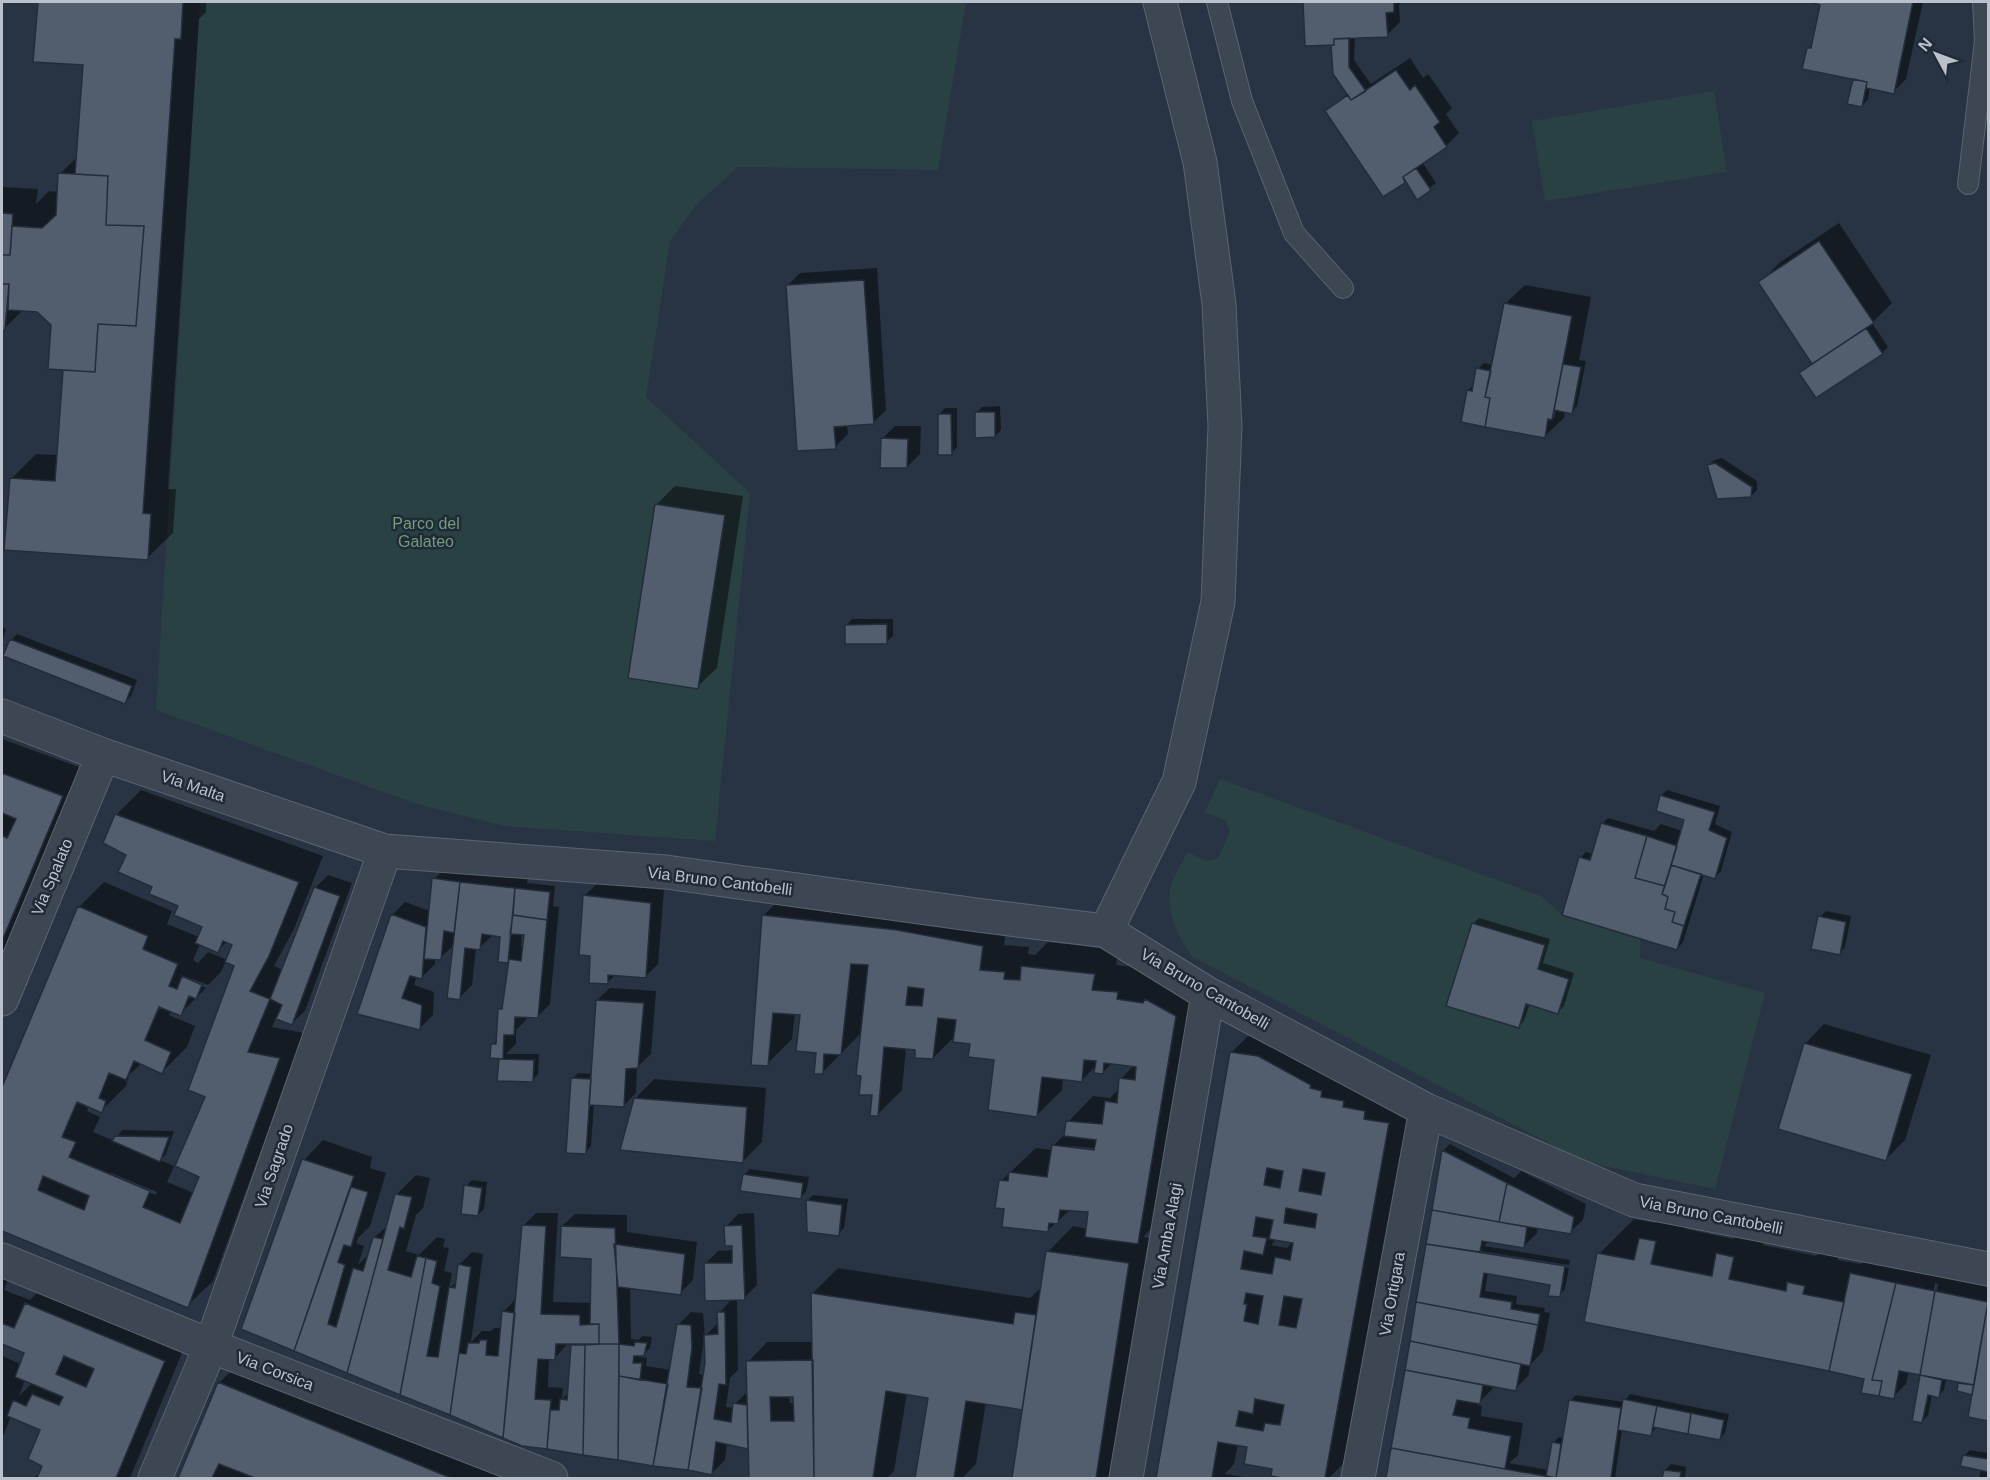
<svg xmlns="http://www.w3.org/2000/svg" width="1990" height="1480" viewBox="0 0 1990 1480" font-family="Helvetica,sans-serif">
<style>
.green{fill:#2a4144}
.shadow{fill:#0007;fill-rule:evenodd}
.building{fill:#525d6e;stroke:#232d3a;stroke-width:1.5;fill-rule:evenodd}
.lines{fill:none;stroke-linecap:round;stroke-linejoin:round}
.service-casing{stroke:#5b6470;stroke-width:22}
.minor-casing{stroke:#5b6470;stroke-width:35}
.service{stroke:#3d4653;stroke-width:20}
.minor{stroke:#3d4653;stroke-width:33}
.labels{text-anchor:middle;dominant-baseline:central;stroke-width:5;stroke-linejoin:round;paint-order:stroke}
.park-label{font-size:16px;fill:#729c7b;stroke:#212b38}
.street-label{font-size:16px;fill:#bac1cc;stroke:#212b38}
</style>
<rect width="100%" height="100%" fill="#283443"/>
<path class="green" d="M200,2H966L938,170L738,167L696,205L670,241L646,397L750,493L715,841L504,826L417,804L156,710Z
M1714,91L1727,172L1545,201L1532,121Z
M1220,779L1541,896L1562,915L1640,939V958L1765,993L1715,1189L1585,1162L1193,957C1179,939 1167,916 1170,891C1171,879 1182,864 1187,852L1207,861L1218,858L1230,832L1226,821L1205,812Z"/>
<path class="shadow" d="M39,2H206V12L199,19L168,489H176L173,533L147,558L11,479L36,454L58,455L64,369L52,324L38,311L23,310L2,331V187L38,189L36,204L49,191L59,192L60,174L78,156L84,64L35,61Z
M1305,2H1402L1399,5L1400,22L1387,35L1355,37L1354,60L1371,84L1410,58L1423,78L1428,74L1452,108L1446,114L1459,133L1446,146L1422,162L1436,183L1417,198L1406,180L1384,195L1327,112L1348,93L1335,43L1307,44Z
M1814,2H1923L1906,79L1893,92L1870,87L1868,99L1862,106L1856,79L1808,48L1814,43L1822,4Z
M1839,223L1892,303L1872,323L1888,347L1882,353L1801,373L1813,363L1760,283L1779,263Z
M877,268L886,410L873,423L847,424L848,434L835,447L787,286L800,273Z
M1525,285L1591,297L1579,360L1586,361L1577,406L1571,413L1565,411L1564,418L1544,437L1468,390L1475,384L1478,369L1484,363L1493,365L1505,304ZM1555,400H1558L1554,418H1551Z
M1000,406L1001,430L995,436L976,413L982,407Z
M945,408H957V447L951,453L939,414Z
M895,426H921L920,454L907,467L882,439Z
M1722,458L1757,481V490L1751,496L1708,466L1714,460Z
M675,486L743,496L717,668L697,687L656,505Z
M852,619H893V636L886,642L846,626Z
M2,627L6,629L2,642Z
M17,634L137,680L131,696L125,702L11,640Z
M2,739L87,770L2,972Z
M141,790L323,856L294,929L274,966L283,970L315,888L328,875L352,883L305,1011L292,1023L276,1018L272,1027L304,1033L213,1281L187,1306L2,1229V1091L79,907L104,882L172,911L167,924L199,937L204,926L154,886L128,854L116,815ZM227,942L234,945L228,960L208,952L198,963L193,960L200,944L217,951ZM226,961L235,965L207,1096L201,1176L194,1193L167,1182L174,1166L160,1160L166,1154L174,1131L122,1130L114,1141L93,1132L100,1117L87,1111L89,1106L101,1111L126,1086L129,1075L142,1063L162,1072L187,1047L195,1026L169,1015L171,1011L180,1014L206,988L185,979L187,977L208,985L221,972ZM111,1173L157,1192L156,1195L111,1177Z
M1667,790L1720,806L1715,824L1732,832L1721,871L1715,877L1704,874L1683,942L1677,949L1580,858L1586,852L1594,854L1602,824L1608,818L1654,831L1661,824L1682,831L1686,819L1661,796Z
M447,866L528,875L527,883L555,886L553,906L559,907L550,1004L537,1017L526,1016V1020L516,1030V1044L506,1054H539L538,1074L532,1081L500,1060L503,1057L493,1044L498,1039L500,1010L504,1005L510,962L500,961L502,936L493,935L479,948H476L472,985L459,998L455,944L440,958H435V964L422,977L417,976L414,985L434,992L433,1015L420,1028L359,1013L392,915L405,902L430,911L434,879ZM522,933L525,934L524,947L521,946Z
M598,883L664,890L658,964L645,977L616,974L608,982L592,954L585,895Z
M789,890L1007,921L1004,945L1029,947L1028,954L1035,955L1048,942L1119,950L1116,965L1142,968L1141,974L1168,978L1200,991L1162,1218L1143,1237L1154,1239L1116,1478H1013L1024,1408L986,1402L976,1464L962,1478H916L930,1396L907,1393L894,1471L887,1478H750V1447L727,1443L725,1460L712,1473L523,1444L243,1328L304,1160L323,1140L372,1157L370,1168L386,1173L370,1226L358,1238L356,1243L364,1246L358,1265L370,1253L375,1237L389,1224L396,1195L416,1175L430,1178L423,1208L416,1215L406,1251L419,1255L437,1237L445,1239L443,1247L449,1248L444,1271L452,1273L449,1289L457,1281L459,1265L472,1252L483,1254L471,1342L482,1331H491L494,1328H502L503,1312L516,1299L523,1226L536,1213H558L553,1302L592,1303V1258L562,1226L575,1214L627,1215V1232L697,1242L693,1280L680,1293L630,1287L631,1339L639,1340L642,1336L652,1337L650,1348L644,1354H639V1357L647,1358L646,1366L671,1370L678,1325L691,1312L703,1313L705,1336L719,1322V1313L733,1298L705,1264L718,1251L733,1250V1244L726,1227L738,1214L754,1213L757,1285L744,1298H737L738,1370L730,1378L726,1407L734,1408L735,1404L748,1391V1362L767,1342H814L813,1293L838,1268L1030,1298L1042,1287L1048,1252L1073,1226L1088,1229L1090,1211L1071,1209L1047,1231L1006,1208L1001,1181L1036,1148L1053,1150L1054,1145L1066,1133L1068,1122L1093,1096L1110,1098L1120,1088L1121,1079L1134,1065L1112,1063L1102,1073L1097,1065L1082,1080L1063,1078L1062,1090L1037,1115L996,1058L956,1035L933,1058L917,1049L906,1048L902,1090L877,1115L862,1032L822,1073L817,1051L802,1013H795L792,1039L767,1064L764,915ZM1072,1146L1102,1149L1101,1152L1072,1149ZM704,1338L707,1363L705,1375L699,1374ZM568,1343H573L569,1392L562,1399L563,1388L548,1387L549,1358H555ZM789,1395H795V1403H790Z
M1826,911L1851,916L1845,947L1839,953L1820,917Z
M1479,918L1550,939L1543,963L1574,973L1564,1006L1558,1012L1530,1003L1524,1021L1518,1027L1473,924Z
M610,988L656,991L651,1054L637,1067L636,1093L623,1106L594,1104L591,1146L585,1153L572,1079L578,1073L592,1074L597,1000Z
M1824,1024L1931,1055L1905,1140L1886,1159L1805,1044Z
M1257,1027L1413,1099L1348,1459L1329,1478H1291L1272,1475L1274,1468L1248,1445L1238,1444L1234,1464L1225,1474L1245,1477L1244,1478H1158L1232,1052ZM1277,1239L1293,1241L1287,1248L1271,1245Z
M654,1079L766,1088L762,1142L742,1162L635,1099Z
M1450,1144L1514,1178L1521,1171L1586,1204L1583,1220L1570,1232L1538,1227L1537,1233L1524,1246L1490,1240L1484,1246L1570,1260L1569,1265L1480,1251L1477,1253L1569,1268L1565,1289L1559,1295L1552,1283L1488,1272L1485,1291L1517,1296L1516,1304L1545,1308L1544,1312L1550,1313L1543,1351L1531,1364L1528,1376L1515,1389L1493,1385L1492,1389L1477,1405L1482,1406L1481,1416L1523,1423L1518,1455L1509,1463L1548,1470L1553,1443L1559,1437L1564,1438L1570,1401L1576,1395L1624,1402L1630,1394L1729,1414L1725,1433L1719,1439L1657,1426L1651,1434L1622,1430L1615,1478H1477L1468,1477L1467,1478H1387L1444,1150Z
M750,1169L809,1177L806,1192L800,1198L744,1175Z
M472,1180L487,1182L484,1209L478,1215L466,1186Z
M813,1195L848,1199L844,1228L838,1234L807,1201Z
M1675,1203L1690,1206L1686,1229L1733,1239L1753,1219L1768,1222L1763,1245L1816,1256L1824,1248L1839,1251L1838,1260L1861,1264L1864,1261L1950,1279L1956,1272L1988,1279V1419L1970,1415L1974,1393L1960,1383L1962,1381L1946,1379L1944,1390L1938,1396L1932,1395L1928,1415L1922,1422L1914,1420L1922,1374L1909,1371L1906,1384L1893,1397L1866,1378L1599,1254L1634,1219L1655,1223ZM1935,1283L1938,1284L1924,1361H1921ZM1962,1382L1981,1385V1388L1962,1385Z
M2,1258L15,1263L4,1290L30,1300L51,1279L189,1336L130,1478H33L37,1475L40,1476L44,1465L42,1429L11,1416L2,1439V1356L21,1364L26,1353L2,1343ZM25,1380L32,1383L19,1396Z
M244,1358L536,1478H180L219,1383Z
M1970,1450L1988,1453V1478H1979L1981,1469L1964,1456Z
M1671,1464L1686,1467L1685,1478H1664L1665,1470Z"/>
<path class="building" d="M38,2H183L181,39H175L143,513L151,514L148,560L4,550L10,478L55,481L63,370L95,372L98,324L136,326L144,226L106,225L108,176L75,174L83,65L33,62Z
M1303,2H1394V12L1386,13L1388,37L1334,39V45L1305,46Z
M1813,2H1913L1894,94L1866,88L1867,82L1802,69L1807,48H1811L1820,5L1813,3Z
M1349,38V67L1366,91L1351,100L1333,74L1331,45H1334V39Z
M1396,70L1410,90L1415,85L1440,122L1434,127L1447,147L1403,177L1405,183L1383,197L1325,111L1348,95L1351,100Z
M1853,79L1867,82L1862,107L1847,104Z
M1416,168L1431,190L1417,200L1403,177Z
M58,173L108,176L106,225L144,226L136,326L98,324L95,372L48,369L51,325L37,312L8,310L9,284H2V255H10L12,226L42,228L56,215Z
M2,213L13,214L10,255H2Z
M1819,241L1874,323L1812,364L1758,282Z
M864,280L874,424L834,427L836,449L797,451L786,285Z
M2,284H9L5,329L2,333Z
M1504,303L1572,316L1552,420L1548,419L1545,438L1485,427L1490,398L1485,397Z
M1866,328L1883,354L1816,398L1799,373Z
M1563,364L1581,367L1572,414L1554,410Z
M1476,368L1491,371L1485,397L1490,398L1485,427L1461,422L1467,390L1472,391Z
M975,412H995V437L975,438Z
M938,414H951L952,455H938Z
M881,438L908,439L907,468H880Z
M1715,463L1752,487L1751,497L1717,499L1707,465Z
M655,504L725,515L698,689L628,678Z
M887,624V644H845V625Z
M10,639L132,686L125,704L3,656Z
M2,773L63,796L2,941V835L7,838L16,819L2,813Z
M1660,795L1715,812L1709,830L1727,838L1715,879L1671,865L1684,820L1656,811Z
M115,814L299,882L269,956L250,991L270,999L248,1052L280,1058L188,1308L2,1231V1087L78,906L148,936L143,949L178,964L169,986L177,989L182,976L202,985L196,999L189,996L181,1016L159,1007L145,1040L171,1052L162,1074L134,1061L126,1080L109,1073L99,1098L106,1101L102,1113L77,1102L62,1137L76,1142L69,1157L150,1191L143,1207L180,1223L199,1177L175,1166L205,1097L188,1090L234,966L225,962L232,945L223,941L218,953L195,943L202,927L174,915L178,906L149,894L152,887L118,872L126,855L103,843ZM43,1176L89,1196L84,1210L38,1190Z
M1601,823L1647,836L1635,878L1665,886L1662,894L1668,897L1665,909L1675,912L1672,922L1684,926L1677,950L1562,915L1579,857L1590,860Z
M1647,836L1677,846L1665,886L1635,878Z
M1671,865L1701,874L1684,926L1672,922L1675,912L1665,909L1668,897L1662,894Z
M432,878L460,882L454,933L444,931L441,960L424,959Z
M460,882L515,888L508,963L498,962L500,937L482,934L480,950L465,948L460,1000L447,998Z
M314,887L340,896L292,1025L276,1019L282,1005L270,999Z
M515,888L550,892L547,920L513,915Z
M583,895L651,903L646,978L608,975V984L589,983L590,956L579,955Z
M391,914L426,927L422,979L410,976L402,998L422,1005L420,1030L357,1014Z
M513,915L547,920L538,1018L515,1017L514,1035H504L503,1059L490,1058L491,1044H496L498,1009H502L509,959L521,961L524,935L510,934Z
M762,915L897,930L983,946L980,970L1005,972L1004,979L1020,980L1021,966L1095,974L1092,990L1118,992L1117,999L1143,1003L1145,999L1176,1016L1138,1244L1085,1237L1088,1212L1060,1210L1058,1224L1049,1223L1048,1232L1002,1227L1004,1209L995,1208L999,1180L1008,1181L1009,1172L1047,1177L1052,1145L1094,1150L1096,1140L1064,1136L1066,1121L1102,1124L1105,1101L1117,1103L1119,1078L1135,1080L1136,1067L1104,1063L1103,1074L1094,1073L1096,1061L1084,1060L1082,1082L1042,1077L1037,1117L988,1110L994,1060L968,1057L970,1044L953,1042L956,1020L938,1018L933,1059L915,1058V1050L884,1047L878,1116H870L872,1095H859L861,1076L856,1075L868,965L851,964L841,1055L824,1054L823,1074H814L816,1053L796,1051L800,1015L773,1013L768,1066L751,1065ZM908,987L924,989L922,1006L906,1005Z
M1818,916L1846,922L1840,955L1811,949Z
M1472,923L1545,945L1538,969L1569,979L1558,1014L1526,1004L1519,1028L1446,1006Z
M596,1000L644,1003L638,1068L626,1069L624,1107L589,1105Z
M1804,1043L1912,1074L1886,1161L1778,1129Z
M1230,1052L1258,1056L1311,1085L1310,1088L1322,1091L1321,1097L1344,1101L1343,1107L1365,1111L1364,1119L1389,1123L1325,1478H1282L1271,1476L1272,1469L1244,1464L1247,1447L1218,1442L1212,1478H1156ZM1267,1168L1283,1171L1280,1188L1264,1185ZM1303,1169L1325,1173L1321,1195L1299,1191ZM1286,1208L1317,1214L1315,1228L1284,1223ZM1256,1217L1273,1220L1269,1239L1293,1243L1290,1260L1275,1257L1272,1274L1241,1269L1244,1251L1263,1255L1267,1238L1253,1236ZM1246,1293L1263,1296L1258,1324L1244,1321L1247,1304H1244ZM1284,1296L1302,1299L1296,1328L1279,1325ZM1255,1399L1284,1405L1280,1425L1265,1423L1263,1431L1236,1426L1239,1411L1253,1414Z
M499,1059L534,1060L533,1082L497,1081Z
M571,1078L591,1079L586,1154L566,1153Z
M634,1098L747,1107L743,1163L620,1150Z
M115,1136L169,1137L160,1162L112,1141Z
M1442,1150L1507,1183L1499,1222L1432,1210Z
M302,1159L354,1176L294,1351L241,1329Z
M743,1174L803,1183L801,1199L740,1191Z
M1507,1183L1574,1217L1571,1234L1499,1222Z
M464,1185L482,1188L478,1216L461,1214Z
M351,1187L368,1192L351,1247L344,1245L338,1262L345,1265L328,1324L336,1327L353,1268L363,1271L373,1237L383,1239L347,1373L294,1351Z
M395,1194L412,1197L404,1229L400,1227L388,1270L411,1277L417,1256L426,1258L400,1395L347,1373Z
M806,1200L842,1205L839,1236L807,1232Z
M1432,1210L1527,1227L1524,1248L1482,1241L1480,1252L1426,1244Z
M522,1225L546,1226L541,1314L580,1315V1325L599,1324V1344H556L555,1360L538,1359L535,1399L551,1400L547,1449L522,1446L503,1438Z
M742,1225L745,1300L705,1301L704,1263H732V1246H725L724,1226Z
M561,1226L615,1228L619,1344H599V1324H590L591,1259L560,1257Z
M1639,1238L1656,1241L1651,1264L1712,1276L1716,1253L1734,1257L1729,1279L1786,1291L1787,1282L1805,1286L1803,1294L1844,1302L1829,1371L1584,1322L1597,1253L1634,1260Z
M614,1244L685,1254L681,1295L618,1287Z
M1426,1244L1565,1266L1560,1297L1548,1296L1550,1285L1484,1273L1480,1297L1512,1302L1511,1309L1540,1314L1538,1325L1416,1302Z
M1046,1251L1129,1263L1096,1478H1012Z
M426,1258L437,1261L432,1283L440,1286L427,1356L438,1357L449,1287L455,1288L458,1264L471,1267L450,1415L400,1395Z
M1850,1273L1896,1283L1872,1380L1882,1381L1879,1396L1861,1393L1864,1379L1829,1371Z
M1896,1283L1935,1291L1920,1375L1899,1371L1894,1399L1879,1396L1882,1381L1872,1380Z
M1935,1291L1988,1302L1974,1385L1920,1375Z
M811,1293L1013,1324L1015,1312L1036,1315L1022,1410L966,1401L954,1478H915L928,1398L886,1391L873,1478H814Z
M1416,1302L1538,1325L1530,1366L1410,1341Z
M1988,1302V1421L1968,1417Z
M25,1303L165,1361L116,1478H37L42,1466L28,1459L40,1430L7,1416L13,1400L26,1406L32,1394L59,1405L63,1397L15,1377L24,1353L2,1344V1323L14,1328ZM64,1356L94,1369L86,1387L56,1374Z
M502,1311L515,1313L503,1438L450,1415L459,1353L466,1354L468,1343H479L480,1340H487L486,1355L498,1356Z
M717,1312H725L726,1385L719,1384L714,1419L731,1422L733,1403L747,1405L748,1449L716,1442L712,1475L688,1470L705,1363L704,1335L718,1334Z
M677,1324L691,1325L692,1347L687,1387L702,1388L688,1470L653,1466Z
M1410,1341L1521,1364L1516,1391L1405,1370Z
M635,1342L647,1343L644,1356H634L633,1363H642L640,1380L619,1376V1344L634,1346Z
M599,1344H619L618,1460L583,1455L585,1345Z
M571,1345H585L583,1455L547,1449L550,1410H559L560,1399L567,1400Z
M813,1360L814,1478H749L746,1361ZM770,1397H793L794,1421H771Z
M1405,1370L1483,1385L1480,1404L1457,1400L1453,1415L1470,1418L1468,1428L1511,1436L1505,1469L1391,1448Z
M1920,1375L1942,1380L1939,1398L1928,1395L1922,1423L1912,1421Z
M619,1376L668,1384L653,1466L618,1460Z
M218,1382L451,1478H255L219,1464L212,1478H178Z
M1958,1383L1974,1385L1972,1395L1957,1391Z
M1623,1399L1657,1406L1651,1436L1618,1430Z
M1569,1400L1621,1408L1611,1478H1556Z
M1657,1406L1691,1413L1688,1434L1653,1427Z
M1691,1413L1724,1420L1720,1440L1688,1434Z
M1552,1442L1561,1444L1556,1478L1546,1476Z
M1391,1448L1505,1469L1556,1478H1386Z
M1963,1455L1988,1459V1472L1960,1466Z
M1664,1470L1681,1472L1680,1478H1662Z"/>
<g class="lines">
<defs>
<path id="service" d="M1217,2L1242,101L1294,233L1343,288
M1968,184L1985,41L1983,2"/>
<path id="minor" d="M2,716L103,755L385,851L666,872L977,915L1106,931L1208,994L1426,1110L1634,1200L1988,1269
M1106,931L1179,782L1218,602L1225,426L1219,304L1200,162L1160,2
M2,999L103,755
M2,1260L211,1346L551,1478
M155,1478L211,1346L385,851
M1126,1478L1208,994
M1358,1478L1426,1110"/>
</defs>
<use href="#service" class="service-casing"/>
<use href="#minor" class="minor-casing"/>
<use href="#service" class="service"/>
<use href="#minor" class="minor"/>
</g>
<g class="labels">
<g class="park-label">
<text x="426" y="523">Parco del<tspan x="426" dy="18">Galateo</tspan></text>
</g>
<g class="street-label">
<text transform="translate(193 786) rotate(19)">Via Malta</text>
<text transform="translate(52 877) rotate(-67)">Via Spalato</text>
<text transform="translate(720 881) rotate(7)">Via Bruno Cantobelli</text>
<text transform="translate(1205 989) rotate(30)">Via Bruno Cantobelli</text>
<text transform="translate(274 1166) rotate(-71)">Via Sagrado</text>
<text transform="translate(1711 1215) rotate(11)">Via Bruno Cantobelli</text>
<text transform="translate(1167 1236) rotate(-80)">Via Amba Alagi</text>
<text transform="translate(1392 1294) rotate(-80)">Via Ortigara</text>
<text transform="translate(275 1371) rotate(21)">Via Corsica</text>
</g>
</g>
<rect width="1990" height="1480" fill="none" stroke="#bac1cc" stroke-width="6"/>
<g transform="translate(1936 54) rotate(311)" stroke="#212b38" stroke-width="4.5" paint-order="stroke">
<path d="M0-4.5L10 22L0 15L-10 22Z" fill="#bac1cc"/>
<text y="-9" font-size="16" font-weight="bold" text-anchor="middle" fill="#bac1cc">N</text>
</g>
</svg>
